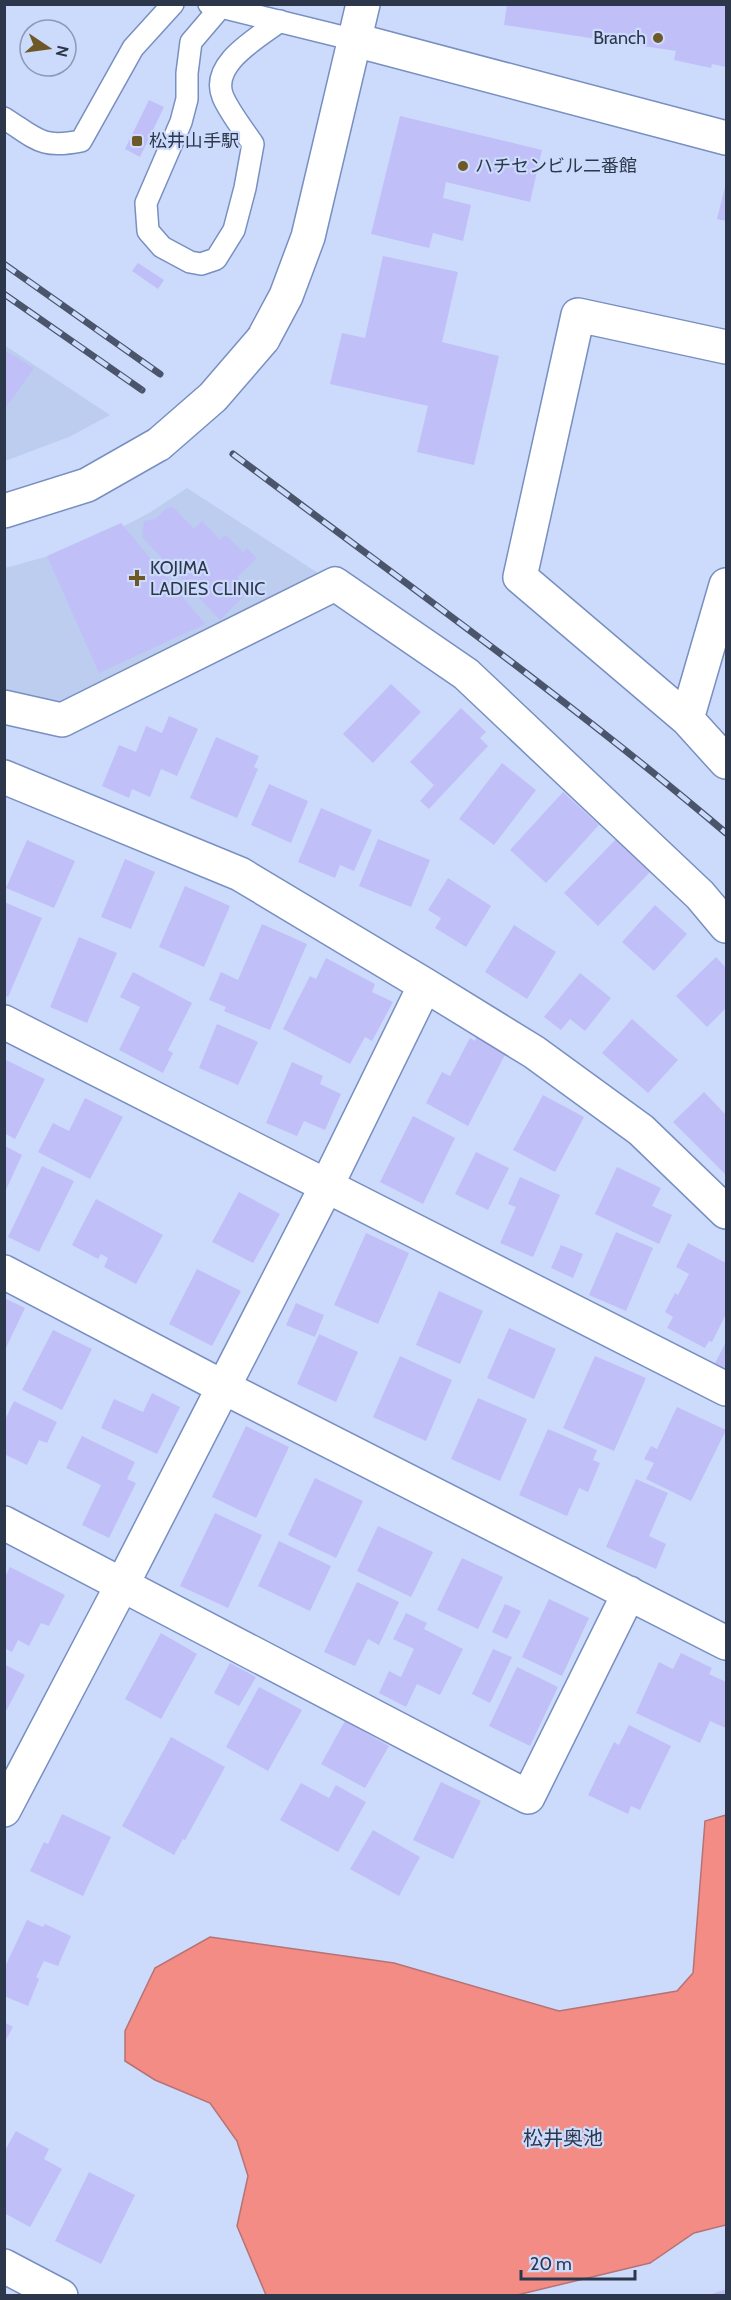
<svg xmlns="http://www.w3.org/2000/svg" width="731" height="2300" viewBox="0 0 731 2300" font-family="Cabin,'Noto Sans JP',sans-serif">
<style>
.built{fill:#bccdf0}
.water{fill:#f28c85;stroke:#b77274;stroke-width:1.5}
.building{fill:#c0bff8}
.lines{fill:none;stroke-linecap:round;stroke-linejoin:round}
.lane-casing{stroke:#788fc1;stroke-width:24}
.street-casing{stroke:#788fc1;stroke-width:36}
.secondary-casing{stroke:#788fc1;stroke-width:36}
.lane{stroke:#fff;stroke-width:21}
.street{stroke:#fff;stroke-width:33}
.secondary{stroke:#fff;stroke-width:33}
.rail-casing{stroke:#4a556c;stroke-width:7}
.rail{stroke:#ccdbfb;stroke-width:4.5;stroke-dasharray:14;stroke-linecap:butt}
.secondary-bridge-casing{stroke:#788fc1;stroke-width:36;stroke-linecap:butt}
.secondary-bridge{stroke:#fff;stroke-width:33}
.poi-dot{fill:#6e5828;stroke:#ccdbfb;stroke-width:2}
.labels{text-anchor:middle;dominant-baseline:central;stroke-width:4.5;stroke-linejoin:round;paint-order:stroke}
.poi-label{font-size:18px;fill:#2d374c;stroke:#ccdbfb;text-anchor:start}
.neighbourhood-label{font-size:20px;fill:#2d374c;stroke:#ccdbfb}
</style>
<rect width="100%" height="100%" fill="#ccdbfb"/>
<path class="built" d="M4,345L110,415L69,437L5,461Z
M187,488L321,575L58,706L5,692V568L67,551L109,534L149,513Z"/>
<path class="water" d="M726,1815V2225L694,2233L650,2263L517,2295H266L237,2226L248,2176L237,2141L210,2103L155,2080L125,2061V2031L155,1968L210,1937L394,1963L559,2011L677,1991L693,1973L705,1821Z"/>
<path class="building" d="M507,4H726V67L712,64L711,68L674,60L676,51L504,25Z
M149,100L164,107L140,157L125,149Z
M400,116L542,150L530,202L446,182L443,198L471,205L463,241L433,233L429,248L371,234Z
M725,187H726V221L717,219Z
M383,256L458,272L442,342L499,356L474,465L417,452L428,406L330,384L342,333L365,338Z
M138,263L164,280L158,289L132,271Z
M4,350L34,368L4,410Z
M173,507L194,529L202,521L220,540L226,535L243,552L247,548L257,558L237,577L250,590L220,620L142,537L144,521L155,519L167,508Z
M121,523L205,624L99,673L47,556Z
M391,684L421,712L373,763L343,734Z
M461,708L486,732L480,738L488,746L429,809L420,801L434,785L410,762Z
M169,716L198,729L177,776L161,769L150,797L132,789L129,798L102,786L119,745L136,752L146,726L162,733Z
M216,737L259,756L254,767L258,769L237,818L190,798Z
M502,763L536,790L494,845L459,819Z
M269,784L308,801L291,843L251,825Z
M563,792L599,825L546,883L510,850Z
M321,808L372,830L354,871L340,865L335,878L298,862Z
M617,838L651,871L598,926L564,893Z
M378,839L430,860L411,907L359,886Z
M27,840L75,861L54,908L6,888Z
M125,859L155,872L131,929L101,917Z
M448,878L491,906L466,947L435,928L441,918L428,910Z
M185,886L230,906L204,967L159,947Z
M4,902L42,918L8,997L4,995Z
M655,905L687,934L654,971L622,942Z
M262,924L307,944L270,1030L224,1011L226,1007L209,1000L221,972L238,980Z
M514,925L556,952L527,999L485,972Z
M79,937L117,953L87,1023L50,1007Z
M716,957L726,968V1008L707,1027L676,996Z
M326,958L375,984L372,992L393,1002L372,1041L365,1037L350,1064L283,1029L310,976L316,979Z
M133,972L192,1003L168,1050L173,1053L163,1073L119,1050L140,1007L120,997Z
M580,973L611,998L585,1031L570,1019L561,1030L544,1017Z
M632,1019L678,1060L648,1093L602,1053Z
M217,1024L258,1042L238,1085L199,1068Z
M476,1037L506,1053L468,1126L426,1103L442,1072L450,1076L470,1038L475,1041Z
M4,1059L45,1079L15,1139L4,1133Z
M292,1062L323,1076L320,1084L341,1094L325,1130L304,1121L297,1136L266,1123Z
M704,1092L726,1115V1172L725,1174L673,1122Z
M543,1095L584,1117L555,1172L513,1150Z
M85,1098L123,1117L90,1179L38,1152L53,1123L69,1131Z
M413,1116L455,1138L423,1204L380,1182Z
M5,1146L22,1155L5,1192Z
M476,1152L509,1168L488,1210L455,1194Z
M42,1166L74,1181L39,1252L8,1237Z
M617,1167L661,1188L652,1206L672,1215L659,1244L595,1214Z
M520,1177L560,1195L533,1257L500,1243L516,1207L508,1204Z
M239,1192L280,1214L253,1263L212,1242Z
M96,1199L163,1235L136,1284L104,1267L108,1258L101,1254L98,1259L72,1245Z
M616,1232L653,1248L626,1311L589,1295Z
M366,1233L409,1253L378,1324L334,1305Z
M688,1243L726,1263V1314L712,1342L709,1341L705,1348L667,1328L673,1317L665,1312L675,1293L678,1295L689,1274L676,1267Z
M561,1245L583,1254L573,1278L551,1268Z
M197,1269L241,1291L212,1346L169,1324Z
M439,1291L483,1311L460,1364L416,1345Z
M4,1298L25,1308L4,1352Z
M296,1303L324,1315L315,1337L286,1325Z
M509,1328L556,1349L534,1399L487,1378Z
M53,1330L92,1349L62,1410L22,1390Z
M319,1334L358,1352L336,1402L297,1384Z
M726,1342V1369L715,1363Z
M400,1356L452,1380L426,1441L373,1417Z
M595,1356L646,1378L614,1451L563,1428Z
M152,1393L180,1407L157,1454L101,1428L114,1399L143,1412Z
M478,1398L527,1419L500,1481L451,1459Z
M14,1401L57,1422L47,1443L39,1440L27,1465L4,1454V1422Z
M677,1407L726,1430L691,1501L646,1479L654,1463L644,1459L651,1446L657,1449Z
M246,1426L289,1447L256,1518L212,1497Z
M548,1429L597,1450L593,1460L600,1463L588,1492L579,1488L567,1516L519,1495Z
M82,1436L135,1462L127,1479L136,1483L109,1538L82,1525L101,1485L66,1468Z
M315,1478L363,1501L336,1558L288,1535Z
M636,1479L668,1493L649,1536L666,1544L656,1569L606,1547Z
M215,1513L262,1535L228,1608L180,1586Z
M378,1526L433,1552L411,1597L357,1571Z
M279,1541L331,1566L310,1611L258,1586Z
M462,1558L503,1577L478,1629L437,1610Z
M10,1567L65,1595L49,1626L41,1623L29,1646L18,1640L12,1652L4,1648V1579Z
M357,1582L399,1602L379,1645L368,1639L355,1666L324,1652Z
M549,1599L589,1618L562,1676L522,1657Z
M505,1604L521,1611L507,1639L492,1632Z
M406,1613L427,1623L424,1629L463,1649L440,1695L417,1684L406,1707L379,1693L389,1671L401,1677L414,1649L393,1639Z
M161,1633L197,1654L161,1719L125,1699Z
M493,1649L512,1657L490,1703L472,1694Z
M681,1653L712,1668L709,1674L726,1682V1728L710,1721L700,1743L636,1713L659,1662L673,1669Z
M230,1663L256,1677L239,1706L214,1693Z
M4,1664L25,1675L4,1715Z
M517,1667L558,1687L530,1746L489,1726Z
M259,1687L302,1710L268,1771L226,1747Z
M345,1721L389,1746L365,1788L321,1764Z
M629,1725L671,1746L640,1810L631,1806L628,1814L588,1795L614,1742L619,1745Z
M171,1737L225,1767L185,1840L183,1839L174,1855L122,1826Z
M441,1782L481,1801L453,1859L413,1840Z
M301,1783L329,1798L336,1785L366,1802L338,1852L280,1820Z
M62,1814L111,1837L83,1896L30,1871L44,1842L48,1844Z
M373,1830L420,1857L399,1896L350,1869Z
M27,1920L43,1927L45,1924L71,1936L58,1966L44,1961L36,1977L39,1979L28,2006L4,1996V1969Z
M4,2022L13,2027L4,2043Z
M16,2131L49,2149L44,2159L62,2169L30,2227L4,2213V2152Z
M89,2172L135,2195L101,2264L55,2241Z
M726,2289V2296H709V2295Z"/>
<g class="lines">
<defs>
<path id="lane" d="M209,4L355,40
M220,8L191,42L187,73V99L181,122L146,203L148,231L162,247L190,262L201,264L216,259L234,230L245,188L253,144C243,129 230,113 223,97C209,64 258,38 280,21
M4,118C37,139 41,149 81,141L133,48L173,4"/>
<path id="street" d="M726,347L578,315L520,577L687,719L726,762
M4,707L62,720L335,584L466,674L700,895L726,926
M687,719L726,585
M4,777L240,874L425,985L534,1052L641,1130L726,1212
M4,1022L726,1389
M4,1272L223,1387L726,1643
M4,1523L528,1797L629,1593
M122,1585L326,1187L425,985
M4,2266L61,2296"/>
<path id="secondary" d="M355,40L726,138
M263,339L286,296L308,237L363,4
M4,511L87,485L159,444
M4,1810L122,1585"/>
</defs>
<use href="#lane" class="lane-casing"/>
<use href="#street" class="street-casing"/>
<use href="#secondary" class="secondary-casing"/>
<use href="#lane" class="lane"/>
<use href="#street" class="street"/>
<use href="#secondary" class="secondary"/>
<defs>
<path id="rail" d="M4,264L160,374
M4,294L142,390
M233,454C398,578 568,699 726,833"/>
</defs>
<use href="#rail" class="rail-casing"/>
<use href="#rail" class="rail"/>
<defs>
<path id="secondary-bridge" d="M159,444L213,397L263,339"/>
</defs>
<use href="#secondary-bridge" class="secondary-bridge-casing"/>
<use href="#secondary-bridge" class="secondary-bridge"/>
</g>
<g class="poi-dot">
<circle cx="658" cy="38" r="6"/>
<rect x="131" y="135" width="12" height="12" rx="3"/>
<circle cx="463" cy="166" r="6"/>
<path d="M134 569h6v6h6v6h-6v6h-6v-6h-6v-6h6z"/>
</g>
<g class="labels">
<g class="poi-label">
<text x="646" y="38" text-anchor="end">Branch</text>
<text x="149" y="141">松井山手駅</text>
<text x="475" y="166">ハチセンビル二番館</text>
<text x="150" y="568">KOJIMA<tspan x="150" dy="21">LADIES CLINIC</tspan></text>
</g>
<g class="neighbourhood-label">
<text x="563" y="2138">松井奥池</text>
</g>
</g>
<rect width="731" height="2300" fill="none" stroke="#2d374c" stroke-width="12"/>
<g transform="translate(48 48) rotate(103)"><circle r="28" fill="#ccdbfb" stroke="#8c99b5" stroke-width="1.5"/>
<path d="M0-4.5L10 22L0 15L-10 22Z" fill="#6e5828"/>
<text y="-9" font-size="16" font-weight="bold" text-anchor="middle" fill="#2d374c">N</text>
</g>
<path d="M521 2270v9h114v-9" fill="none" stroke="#2d374c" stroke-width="3"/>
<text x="530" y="2270" font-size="18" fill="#2d374c" stroke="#ccdbfb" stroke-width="4.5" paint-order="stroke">20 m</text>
</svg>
